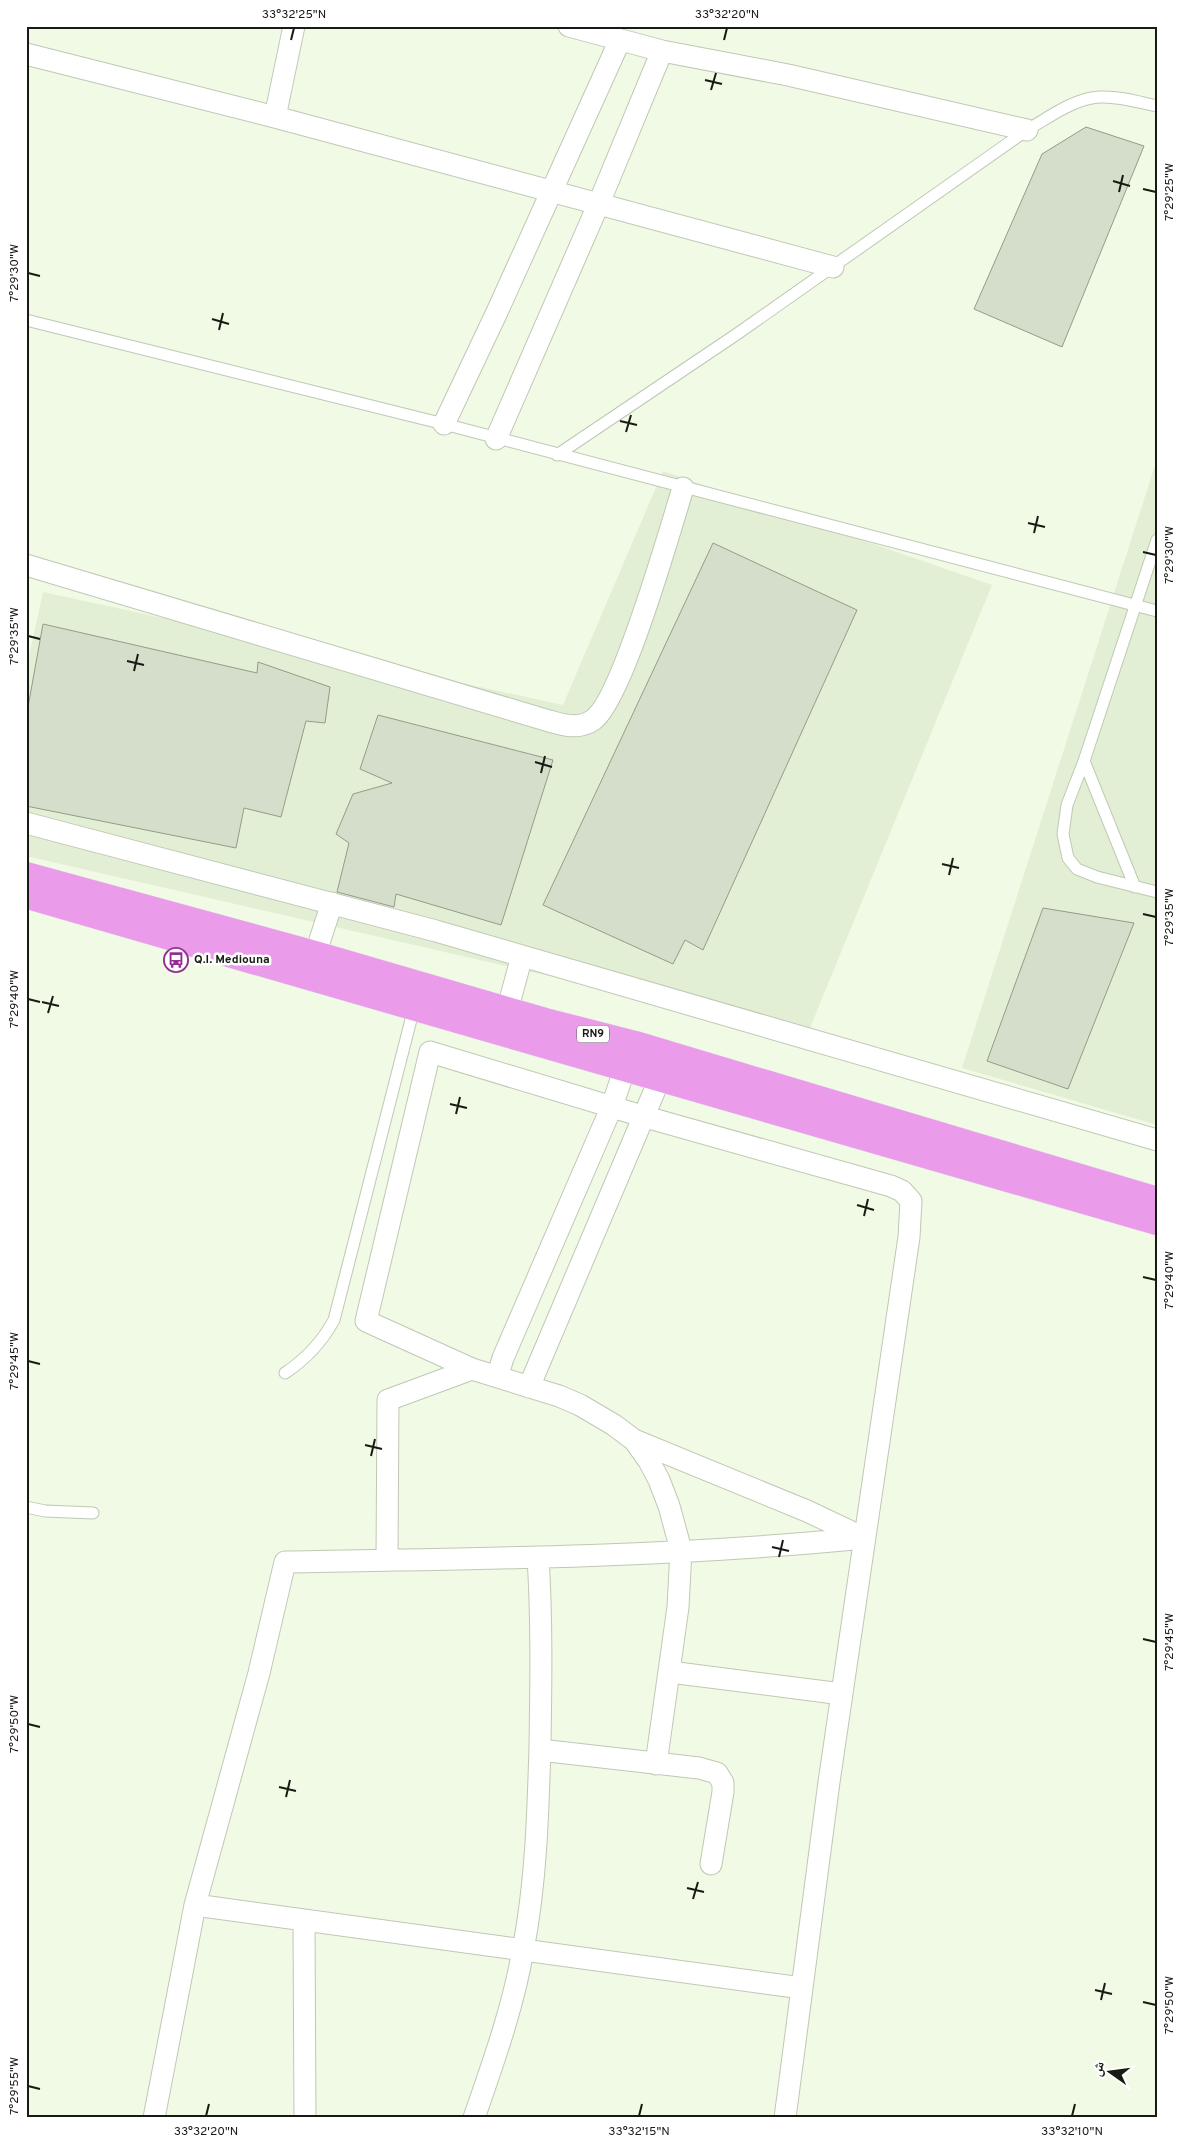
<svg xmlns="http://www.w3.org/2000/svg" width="1183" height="2144" viewBox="0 0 1183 2144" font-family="Overpass,'Noto Naskh Arabic',sans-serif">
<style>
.built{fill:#e2efd4}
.building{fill:#d4deca;stroke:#939c89}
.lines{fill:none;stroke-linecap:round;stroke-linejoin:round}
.service-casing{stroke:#bfc8b4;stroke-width:13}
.minor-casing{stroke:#bfc8b4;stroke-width:23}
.trunk-casing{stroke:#e8e8e8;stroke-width:29}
.service{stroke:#fff;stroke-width:11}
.minor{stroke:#fff;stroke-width:21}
.trunk{stroke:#ea9bea;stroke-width:28}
.ticks{fill:none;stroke:#181b14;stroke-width:2}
.labels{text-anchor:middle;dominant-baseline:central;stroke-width:5;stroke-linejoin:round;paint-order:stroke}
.shield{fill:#fff;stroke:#5d5f5a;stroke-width:1}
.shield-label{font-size:11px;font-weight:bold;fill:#181b14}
.poi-label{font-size:12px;font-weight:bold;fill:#181b14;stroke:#fff;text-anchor:start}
.neatline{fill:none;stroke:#181b14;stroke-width:2}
.ticks-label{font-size:12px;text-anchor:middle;fill:#181b14}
</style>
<rect width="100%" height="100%" fill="#f0fae5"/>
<path class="built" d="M1157,459V1125L962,1068Z
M663,471L992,585L807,1035L26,856V670L43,592L563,705Z"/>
<path class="building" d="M1086,127L1144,146L1062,347L974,309L1042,154Z
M713,543L857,610L703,950L685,940L673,964L543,905Z
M43,624L257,673L258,662L330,687L325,723L306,721L281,817L244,808L236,848L26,806V718Z
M378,715L553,760L501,925L396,894L394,907L337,892L349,843L336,834L353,794L392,783L360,769Z
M1043,908L1134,923L1068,1089L987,1061Z"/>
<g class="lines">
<defs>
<path id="service" d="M26,320L444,424L1157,611
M557,455L737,334L1027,130C1048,118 1074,98 1100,97C1119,96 1138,102 1157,106
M1157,540L1084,761L1067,805L1063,834L1068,858L1077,869L1097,877L1157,892
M1084,761L1135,887
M285,1373C306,1359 322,1342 334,1320L414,1008
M26,1507L45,1511L93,1513"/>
<path id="minor" d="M569,26L662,51L788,75L1027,130
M26,54L275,117L833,267
M275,117L294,26
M444,424L497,312L620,40
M496,439L599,203L662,51
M26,565L549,721C565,725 578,730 593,720C622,700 670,530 683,488
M26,823L436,931L1157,1140
M315,955L332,903
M507,1011L522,956
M501,1378L499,1371L503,1358L612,1106L625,1068
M529,1387L660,1078
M387,1560L388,1400L472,1369
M670,1672L842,1694
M540,1750L699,1768L717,1773L723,1783V1792L711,1864
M656,1764L678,1607L681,1550L669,1506L659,1480L649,1461L634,1440L614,1425L580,1405L559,1396L472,1369L366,1321L430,1052L642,1116L891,1186L902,1191L911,1201L909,1237L829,1782L785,2118
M195,1905L802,1988
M304,1922L305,2118
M154,2118L195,1905L259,1673L285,1562C478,1559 672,1557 864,1538L807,1511L634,1440
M474,2118C493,2063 513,2008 523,1950C536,1883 538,1815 540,1746C541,1683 542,1620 538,1557"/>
<path id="trunk" d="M26,876L315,955L545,1022L635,1045L1157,1201
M35,897L1157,1221"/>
</defs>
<use href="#service" class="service-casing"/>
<use href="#minor" class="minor-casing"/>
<use href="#trunk" class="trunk-casing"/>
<use href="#service" class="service"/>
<use href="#minor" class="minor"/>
<use href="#trunk" class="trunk"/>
</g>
<path class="ticks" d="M291,40L294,28M724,40L727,28M705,80L722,84M711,90L716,73M1113,181L1130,186M1143,189L1156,192M1119,192L1123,175M28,273L40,276M212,319L229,324M219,330L223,313M620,421L637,425M626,432L631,415M1028,523L1045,527M1034,533L1038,516M1143,552L1156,555M28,636L40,639M127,661L144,665M134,671L138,654M535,762L552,767M541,773L545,756M942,864L959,868M949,875L953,858M1143,914L1156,917M28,999L40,1002M42,1002L59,1006M48,1013L53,996M450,1104L467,1108M456,1114L460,1097M857,1205L874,1210M864,1216L868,1199M1143,1277L1156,1280M28,1361L40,1364M365,1445L382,1449M371,1456L375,1439M772,1547L789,1551M779,1557L783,1540M1143,1639L1156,1642M28,1724L40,1727M279,1787L296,1791M286,1797L290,1780M687,1888L704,1892M693,1899L698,1882M1095,1990L1112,1994M1101,2000L1105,1983M1143,2002L1156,2005M28,2086L40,2089M206,2116L209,2104M639,2116L642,2104M1072,2116L1075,2104"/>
<defs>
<symbol id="bus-ring" viewBox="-11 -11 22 22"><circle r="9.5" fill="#fff" stroke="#942f96" stroke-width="1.5"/><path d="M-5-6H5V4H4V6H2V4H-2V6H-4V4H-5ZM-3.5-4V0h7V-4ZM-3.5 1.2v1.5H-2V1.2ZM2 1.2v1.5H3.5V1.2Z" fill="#942f96"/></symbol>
</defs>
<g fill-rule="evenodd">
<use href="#bus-ring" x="162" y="946" width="28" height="28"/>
</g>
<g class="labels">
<rect class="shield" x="577" y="1025.5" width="32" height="17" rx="4"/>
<g class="shield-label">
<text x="593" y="1034">RN9</text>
</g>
<g class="poi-label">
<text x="194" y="960">Q.I. Mediouna</text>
</g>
</g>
<rect width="1183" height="2144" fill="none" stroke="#ffffff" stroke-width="55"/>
<g transform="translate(1110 2072) rotate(284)" stroke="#ffffff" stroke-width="4" paint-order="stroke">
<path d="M0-4L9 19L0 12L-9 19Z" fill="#181b14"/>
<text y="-8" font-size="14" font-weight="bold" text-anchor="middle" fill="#181b14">ش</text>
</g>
<rect x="28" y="28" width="1128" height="2088" class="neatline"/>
<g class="ticks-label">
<text x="294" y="18">33°32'25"N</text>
<text x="727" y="18">33°32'20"N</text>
<text transform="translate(1169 192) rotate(-90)" y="4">7°29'25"W</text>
<text transform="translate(14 273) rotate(-90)" y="4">7°29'30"W</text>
<text transform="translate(1169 555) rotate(-90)" y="4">7°29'30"W</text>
<text transform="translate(14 636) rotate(-90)" y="4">7°29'35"W</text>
<text transform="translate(1169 917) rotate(-90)" y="4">7°29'35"W</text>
<text transform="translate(14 999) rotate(-90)" y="4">7°29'40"W</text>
<text transform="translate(1169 1280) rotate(-90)" y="4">7°29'40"W</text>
<text transform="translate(14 1361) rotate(-90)" y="4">7°29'45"W</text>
<text transform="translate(1169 1642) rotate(-90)" y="4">7°29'45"W</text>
<text transform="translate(14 1724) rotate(-90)" y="4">7°29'50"W</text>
<text transform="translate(1169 2005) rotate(-90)" y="4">7°29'50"W</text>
<text transform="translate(14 2086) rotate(-90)" y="4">7°29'55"W</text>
<text x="206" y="2135">33°32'20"N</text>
<text x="639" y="2135">33°32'15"N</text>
<text x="1072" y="2135">33°32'10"N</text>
</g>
</svg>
